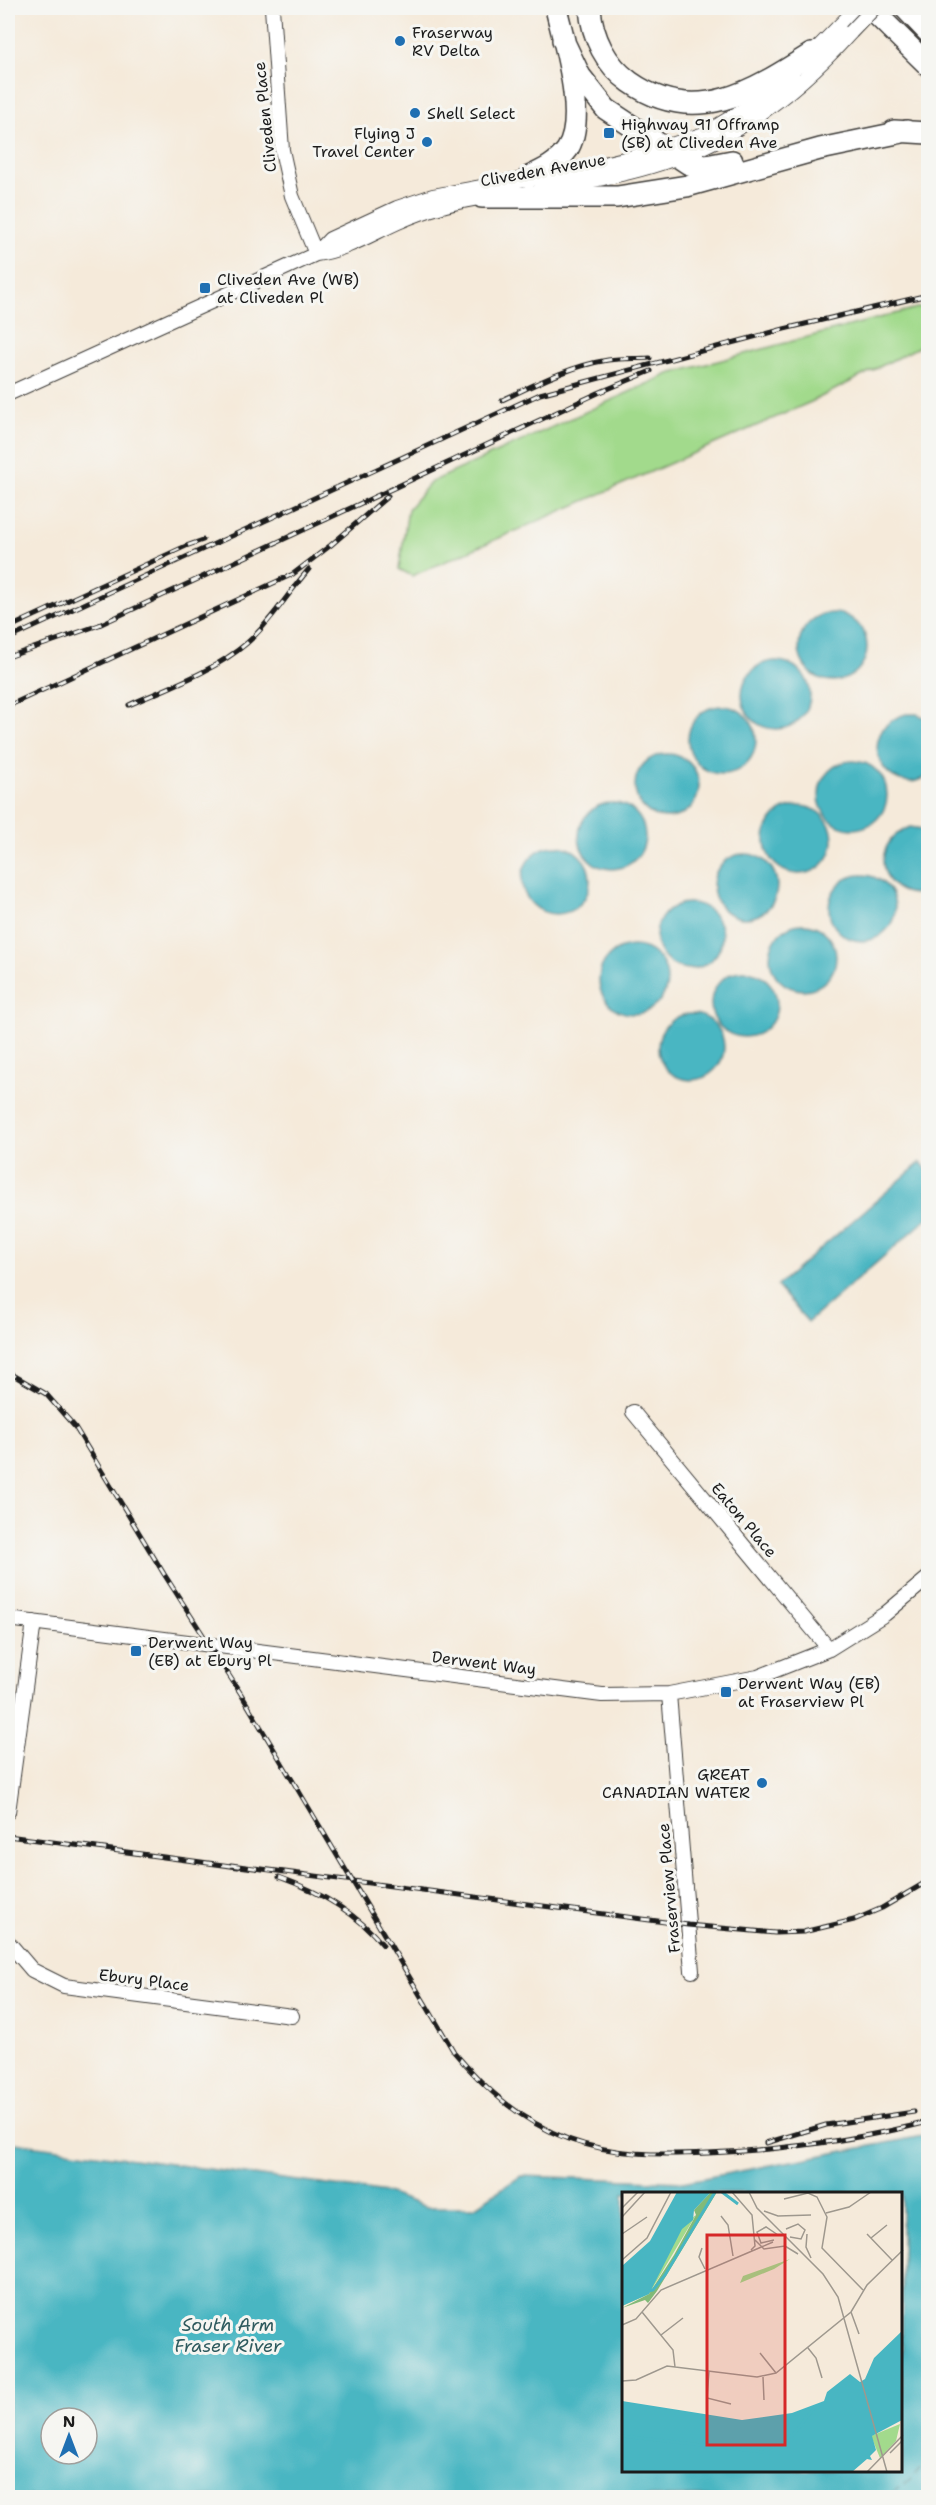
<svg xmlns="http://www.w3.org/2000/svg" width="936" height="2505" viewBox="0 0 936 2505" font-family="'Shantell Sans',sans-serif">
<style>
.green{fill:#a2da8c;stroke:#5f7b54;stroke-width:1.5}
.water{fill:#48b6c2;stroke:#32696f;stroke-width:1.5;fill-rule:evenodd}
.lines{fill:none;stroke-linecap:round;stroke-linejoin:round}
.ferry{stroke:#2e5a5e;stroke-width:1.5;stroke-dasharray:8 6;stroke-linecap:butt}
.minor-casing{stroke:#3d3b38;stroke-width:16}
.highway-casing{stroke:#3d3b38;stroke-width:24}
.minor{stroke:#fff;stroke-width:14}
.highway{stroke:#fff;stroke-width:21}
.rail-casing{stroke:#1c1c1c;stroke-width:5}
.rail{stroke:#f6f6f2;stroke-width:3;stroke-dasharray:9;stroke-linecap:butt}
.minor-bridge-casing{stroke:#3d3b38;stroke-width:16;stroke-linecap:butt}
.minor-bridge{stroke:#fff;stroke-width:14}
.poi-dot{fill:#1f6fb2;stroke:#f6f6f2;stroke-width:2}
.labels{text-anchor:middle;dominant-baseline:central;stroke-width:6;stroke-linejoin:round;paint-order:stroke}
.poi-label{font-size:16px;fill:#1c1c1c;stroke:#f6f6f2;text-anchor:start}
.street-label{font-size:16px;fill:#1c1c1c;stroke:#f6f6f2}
.water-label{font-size:18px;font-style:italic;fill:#2e5a5e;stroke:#f6f6f2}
.inset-river{fill:none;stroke:#48b6c2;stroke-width:3}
.inset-road{fill:none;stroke:#9e988e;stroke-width:1.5}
.view{fill:#d62828;fill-opacity:0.15;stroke:#d62828;stroke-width:3}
.inset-edge{fill:none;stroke:#1c1c1c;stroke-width:3}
</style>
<rect width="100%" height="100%" fill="#f6f6f2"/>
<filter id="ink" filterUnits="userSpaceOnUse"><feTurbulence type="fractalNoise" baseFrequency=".0167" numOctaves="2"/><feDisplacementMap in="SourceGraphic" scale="12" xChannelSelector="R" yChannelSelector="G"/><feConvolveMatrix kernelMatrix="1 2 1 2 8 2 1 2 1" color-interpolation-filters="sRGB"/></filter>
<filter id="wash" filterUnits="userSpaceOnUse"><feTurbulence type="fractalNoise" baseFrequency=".008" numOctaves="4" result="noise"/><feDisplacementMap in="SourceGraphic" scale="24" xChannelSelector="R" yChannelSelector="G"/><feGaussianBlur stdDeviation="1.35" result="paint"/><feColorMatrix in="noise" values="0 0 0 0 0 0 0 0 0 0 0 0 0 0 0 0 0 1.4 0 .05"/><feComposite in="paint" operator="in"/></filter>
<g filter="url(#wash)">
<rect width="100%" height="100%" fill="#f5eada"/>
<path class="green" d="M928,305V342L811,402L412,576L399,569L408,509L431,482L669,374Z"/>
<path class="water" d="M799 647a34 34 0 1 1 68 0a34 34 0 1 1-68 0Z
M742 695a34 34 0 1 1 68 0a34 34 0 1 1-68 0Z
M688 740a34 34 0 1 1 68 0a34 34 0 1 1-68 0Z
M906,714H917L928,719V776C886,802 850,731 906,714Z
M635 786a32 32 0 1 1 64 0a32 32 0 1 1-64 0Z
M819 795a34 34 0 1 1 68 0a34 34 0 1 1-68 0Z
M579 836a33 33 0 1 1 66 0a33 33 0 1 1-66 0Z
M765 840a34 34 0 1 1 68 0a34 34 0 1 1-68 0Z
M910,827L928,830V891C885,907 862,845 910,827Z
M522 880a34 34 0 1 1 68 0a34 34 0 1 1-68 0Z
M713 886a32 32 0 1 1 64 0a32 32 0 1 1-64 0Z
M829 908a33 33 0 1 1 66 0a33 33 0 1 1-66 0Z
M656 936a33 33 0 1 1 66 0a33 33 0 1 1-66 0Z
M770 957a33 33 0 1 1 66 0a33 33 0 1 1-66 0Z
M599 980a34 34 0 1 1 68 0a34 34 0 1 1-68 0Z
M711 1004a33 33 0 1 1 66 0a33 33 0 1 1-66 0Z
M658 1047a33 33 0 1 1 66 0a33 33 0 1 1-66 0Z
M921,1162L928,1171V1218L808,1322L777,1286Z
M928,2135V2497H8V2142L387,2193L426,2207H474L521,2176L683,2182ZM624,2193H902V2470H624ZM51,2418H87V2454H51Z"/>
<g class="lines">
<path class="ferry" d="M880,2498L895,2491L928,2463"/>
</g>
</g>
<g filter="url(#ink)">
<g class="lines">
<defs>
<path id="minor" d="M272,8L282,150L292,196L316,254
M807,59L857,8
M540,190C580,182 622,176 661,163C737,139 798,91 851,32
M316,254L330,239L397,208L433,196L599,165L645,154L704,134L760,100L792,75
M8,394L316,254C346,250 371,234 398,222C425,210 459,200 488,197
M633,1412L829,1649
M8,1619L602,1695L669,1694L758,1677L829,1649L885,1614L928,1578
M669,1694L692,1971
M8,1812L34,1622
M8,1942L32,1970L64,1986L292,2016"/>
<path id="highway" d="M590,8C592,37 606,65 630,82C695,128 753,91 811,54
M870,8L928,65
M905,8L928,32
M563,40L580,76L606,109L689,164L706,166L732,161
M894,131L928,133
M529,177C544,170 557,164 567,150C588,119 564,43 556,8
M482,197H617L687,186L820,149L907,131"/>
</defs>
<use href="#minor" class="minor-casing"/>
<use href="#highway" class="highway-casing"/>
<use href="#minor" class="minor"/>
<use href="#highway" class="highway"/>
<defs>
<path id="rail" d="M502,400C536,384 570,366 608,360C622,358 636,359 650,358
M8,628L186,546L203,540
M8,639L540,394L784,329L928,295
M8,657L99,625L598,393L651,371
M129,705C169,687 213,672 247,643C271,622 288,593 309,569
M8,706L293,574L331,545L388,496
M8,1372L46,1394L75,1427L164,1574L241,1694L454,2052C486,2090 521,2121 568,2139C614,2156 660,2155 708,2153C781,2150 857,2140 928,2122
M8,1836L238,1867
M231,1865L688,1925L775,1933L803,1932L854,1920L882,1908L928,1881
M279,1877C318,1891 357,1913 383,1945
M766,2143L826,2125L914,2112"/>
</defs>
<use href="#rail" class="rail-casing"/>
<use href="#rail" class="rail"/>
<defs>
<path id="minor-bridge" d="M851,32L874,8"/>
</defs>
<use href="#minor-bridge" class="minor-bridge-casing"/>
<use href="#minor-bridge" class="minor-bridge"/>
</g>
</g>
<g class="poi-dot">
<circle cx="400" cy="41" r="6"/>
<circle cx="415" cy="113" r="6"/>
<rect x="603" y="127" width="12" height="12" rx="3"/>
<circle cx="427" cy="142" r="6"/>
<rect x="199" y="282" width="12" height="12" rx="3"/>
<rect x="130" y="1645" width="12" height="12" rx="3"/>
<rect x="720" y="1686" width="12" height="12" rx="3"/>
<circle cx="762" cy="1783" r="6"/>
</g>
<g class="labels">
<g class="poi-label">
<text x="412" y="32">Fraserway<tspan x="412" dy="18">RV Delta</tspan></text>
<text x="427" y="113">Shell Select</text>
<text x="621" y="124">Highway 91 Offramp<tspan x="621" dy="18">(SB) at Cliveden Ave</tspan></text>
<text x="415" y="133" text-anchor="end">Flying J<tspan x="415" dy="18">Travel Center</tspan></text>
<text x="217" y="279">Cliveden Ave (WB)<tspan x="217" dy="18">at Cliveden Pl</tspan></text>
<text x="148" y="1642">Derwent Way<tspan x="148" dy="18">(EB) at Ebury Pl</tspan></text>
<text x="738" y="1683">Derwent Way (EB)<tspan x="738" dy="18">at Fraserview Pl</tspan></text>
<text x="750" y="1774" text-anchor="end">GREAT<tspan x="750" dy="18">CANADIAN WATER</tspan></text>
</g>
<g class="street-label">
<text transform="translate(265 117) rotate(-96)">Cliveden Place</text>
<text transform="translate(543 170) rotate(-10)">Cliveden Avenue</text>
<text transform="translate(744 1520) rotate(50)">Eaton Place</text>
<text transform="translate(484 1663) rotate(7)">Derwent Way</text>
<text transform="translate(669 1888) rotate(-95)">Fraserview Place</text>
<text transform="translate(144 1980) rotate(7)">Ebury Place</text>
</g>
<g class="water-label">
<text x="228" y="2325">South Arm<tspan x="228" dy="21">Fraser River</tspan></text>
</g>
</g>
<g transform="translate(622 2192)">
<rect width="280" height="280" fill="#f5eada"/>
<path d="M74,23L27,102L0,114L59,34ZM168,67L152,77L118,91L121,84ZM278,232L274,249L258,266L249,244Z" fill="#a2da8c"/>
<path d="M89,0H95L35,99L26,111L23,108L0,116L27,102L52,63L74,23L72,18Z" fill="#81ba78"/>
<path d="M55,0H89L72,18L71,28L60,37L27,102L0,114V74L28,49ZM280,139V228L250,244L254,258L248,264L250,268L245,267L230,280H0V209L120,228L170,221L202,209L205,200L228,182L238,190L243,187L252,166Z" fill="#48b6c2"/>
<path class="inset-river" d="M100,0L116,12M26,99L31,98L43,83L93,0M0,244L141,260L172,242L192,216"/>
<path class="inset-road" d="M110,0L130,23L133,54L129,58M127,0L135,16L201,82L216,105L265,280M162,7L186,1L195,5L205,25L200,56L241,98M0,16L16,0M142,19L156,24L189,23M204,21L227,15L249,0M99,24L106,33L111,64M0,25L23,0M164,37L176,32L183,38L179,47L168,45M0,42L25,25M185,42L184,55L189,66M245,42L270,68M249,46L265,33M132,47L142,57L163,54L176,62M152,48L139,51L135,40L144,35L156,43M80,56L77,65L83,77M0,68L25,46L49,0M20,120L51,158L53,175M229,120L237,142M0,133L14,127L39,98L151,50M39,143L61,126M186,156L194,166L200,186M138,161L154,181M87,179L85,206L109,212M141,185L142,208M0,189L14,188L45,174L135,185L154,181L229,120L245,93L281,58M268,261L281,248M245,280L281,243"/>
<path class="view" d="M85,43H163V253H85Z"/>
<rect width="280" height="280" class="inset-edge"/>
</g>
<rect width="936" height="2505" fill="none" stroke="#f6f6f2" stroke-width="30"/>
<g transform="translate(69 2436)"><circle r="28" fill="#f6f6f2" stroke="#9f9f9c" stroke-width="1.5"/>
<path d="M0-4.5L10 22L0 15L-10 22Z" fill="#1f6fb2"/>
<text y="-9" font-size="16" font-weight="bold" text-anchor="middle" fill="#1c1c1c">N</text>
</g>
</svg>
